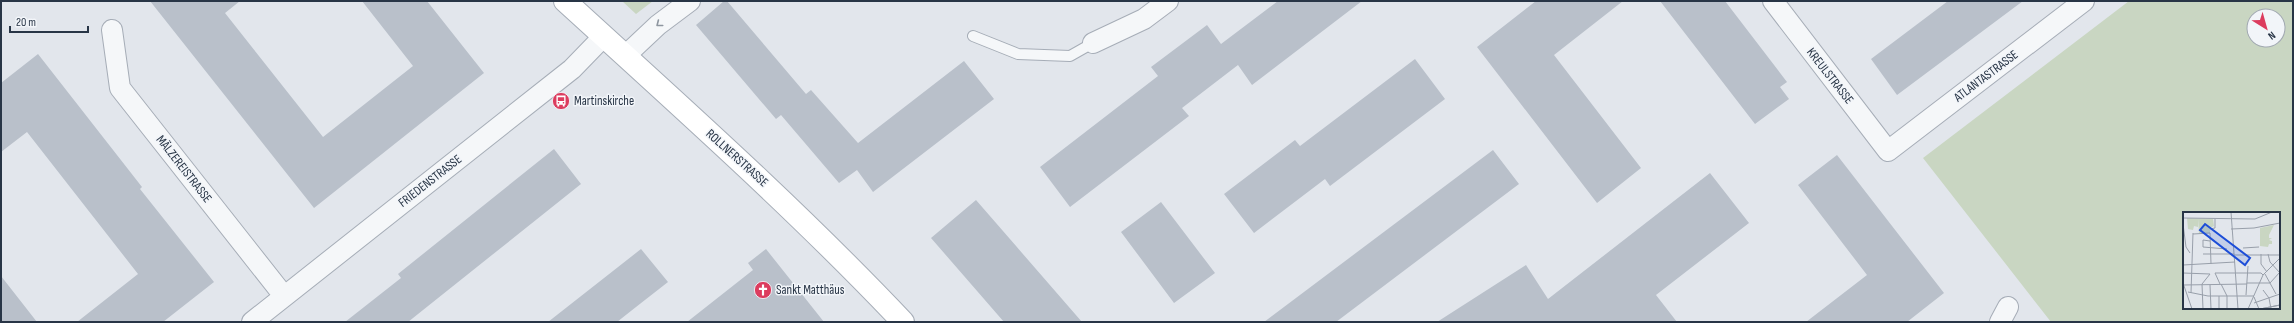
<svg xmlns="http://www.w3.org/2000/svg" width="2294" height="323" viewBox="0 0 2294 323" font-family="'Sofia Sans Condensed',sans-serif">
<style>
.green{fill:#c9d6c2;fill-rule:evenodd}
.building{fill:#b9c0ca}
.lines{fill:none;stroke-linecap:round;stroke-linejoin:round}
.lane-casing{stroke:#a6adb7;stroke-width:12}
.street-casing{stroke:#a6adb7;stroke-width:22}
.secondary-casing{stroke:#a6adb7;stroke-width:24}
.lane{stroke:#f5f7f9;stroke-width:10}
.street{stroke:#f5f7f9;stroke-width:20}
.secondary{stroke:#fff;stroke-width:22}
.oneway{stroke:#8e96a0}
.labels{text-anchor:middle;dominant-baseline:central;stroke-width:3;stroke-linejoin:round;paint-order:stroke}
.street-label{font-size:13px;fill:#283546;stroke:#f2f5f9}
.poi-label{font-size:13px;fill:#283546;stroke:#f2f5f9;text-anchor:start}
.inset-road{fill:none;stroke:#989faa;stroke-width:1}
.view{fill:#1d4ed8;fill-opacity:0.15;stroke:#1d4ed8;stroke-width:2}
.inset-edge{fill:none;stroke:#283546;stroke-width:2}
</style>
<rect width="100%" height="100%" fill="#e2e6ec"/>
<path class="green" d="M622,1H653L636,14Z
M2129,1H2293V322H2051L1923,158ZM2254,16H2278V40H2254ZM2184,213H2279V308H2184Z"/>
<path class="building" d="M150,1H240L225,13L323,137L413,66L362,1H427L484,73L314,208Z
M724,1H727L806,94L811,90L858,143L964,61L994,99L873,192L857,170L839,183L781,115L776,119L696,25Z
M1278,1H1362L1252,85L1238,65L1182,108L1189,116L1070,207L1040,167L1158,76L1151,67L1207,25L1221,44Z
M1536,1H1623L1554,55L1641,168L1597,203L1477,47Z
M1660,1H1725L1787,82L1780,87L1789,99L1755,124Z
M1948,1H2023L1897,95L1871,59Z
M38,54L142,187L140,189L214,282L163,322H77L138,274L27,132L1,152V83Z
M1415,59L1445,99L1330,186L1325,179L1254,233L1224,194L1295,140L1300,146Z
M554,149L581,184L408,322H345L401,278L398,274Z
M1493,150L1519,184L1336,322H1264Z
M1837,155L1944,293L1907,322H1806L1867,275L1798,185Z
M1710,173L1749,223L1656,295L1677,322H1437L1526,265L1548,299Z
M976,200L1082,322H1004L931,238Z
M1161,202L1215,273L1174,303L1121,232Z
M641,249L668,282L636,307L617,322H548Z
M766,249L824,322H687L753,270L748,263Z
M1,276L37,322H1Z"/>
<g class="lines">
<defs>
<path id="lane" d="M973,36L1018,54L1070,56L1093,43"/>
<path id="street" d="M1773,1L1888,151L2084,1
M112,30L120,88L284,296
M1093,43L1144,19L1168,1
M625,56L658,25L690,1
M252,322L572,69L604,36
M2000,322L2008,307"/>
<path id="secondary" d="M565,1C680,106 796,209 903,322"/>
</defs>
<use href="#lane" class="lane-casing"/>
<use href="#street" class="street-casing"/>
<use href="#secondary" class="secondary-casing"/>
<use href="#lane" class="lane"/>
<use href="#street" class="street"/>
<use href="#secondary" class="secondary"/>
</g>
<defs><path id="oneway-chevron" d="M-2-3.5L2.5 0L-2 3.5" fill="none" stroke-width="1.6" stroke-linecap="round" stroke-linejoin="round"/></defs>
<use class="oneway" href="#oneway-chevron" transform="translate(659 24) rotate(142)"/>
<defs>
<symbol id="bus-disc" viewBox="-11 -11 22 22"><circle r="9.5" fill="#dc3c5e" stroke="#f2f5f9"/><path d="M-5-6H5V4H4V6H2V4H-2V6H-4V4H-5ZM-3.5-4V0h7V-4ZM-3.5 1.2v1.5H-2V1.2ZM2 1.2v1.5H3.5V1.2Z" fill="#fff"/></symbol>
<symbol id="church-disc" viewBox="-11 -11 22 22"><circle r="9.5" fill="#dc3c5e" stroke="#f2f5f9"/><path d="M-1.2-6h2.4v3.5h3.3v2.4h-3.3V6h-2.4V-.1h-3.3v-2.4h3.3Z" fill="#fff"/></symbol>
</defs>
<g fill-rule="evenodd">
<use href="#bus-disc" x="551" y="91" width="20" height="20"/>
<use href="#church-disc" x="753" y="280" width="20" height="20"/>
</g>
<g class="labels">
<g class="street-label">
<text transform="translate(1830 76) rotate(52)">KREULSTRASSE</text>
<text transform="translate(1986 76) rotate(-37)">ATLANTASTRASSE</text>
<text transform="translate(737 158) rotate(42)">ROLLNERSTRASSE</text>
<text transform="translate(184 169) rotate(52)">MÄLZEREISTRASSE</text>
<text transform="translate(430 181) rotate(-38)">FRIEDENSTRASSE</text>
</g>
<g class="poi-label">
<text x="574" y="101">Martinskirche</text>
<text x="776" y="290">Sankt Matthäus</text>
</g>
</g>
<g transform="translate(2183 212)">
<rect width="97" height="97" fill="#e2e6ec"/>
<path d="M4,6L30,7L31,14L27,16V21H16L15,7V15L11,14L10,18L5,17ZM91,13L86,23V26H89L86,28L89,29V32H86L85,35L77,34V16Z" fill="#c9d6c2"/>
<path class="inset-road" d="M48,0L55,97M0,6L72,7L89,0M0,12L3,35L7,41M27,17L32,16V7M48,17L71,16L97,11M10,22L27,21L28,52M27,29L20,28V35L44,37M60,36L76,35M20,42H51M78,42V52L84,60M85,42L87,50L97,61M51,43H97M0,53L52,50M0,61L27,62L19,72L20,97M82,62L93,82M0,71L9,97M64,71H87M87,71L97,60M37,72L32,61H78L80,63M38,72L44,84V97M0,73L64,72M27,73L28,97M80,78L86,86L88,97M5,80L25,84H71M8,81L10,21M63,83L65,54M36,84V97M71,85L76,97M71,91L97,82M65,97L80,63L97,46M77,97L97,93M77,97L97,93"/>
<path class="view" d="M22,12L67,46L62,53L17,18Z"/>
<rect width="97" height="97" class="inset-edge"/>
</g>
<rect width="2294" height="323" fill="none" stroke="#283546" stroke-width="4"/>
<g transform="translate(2266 28) rotate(143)"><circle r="19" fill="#f2f5f9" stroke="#a1a8b1"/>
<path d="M0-3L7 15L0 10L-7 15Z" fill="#dc3c5e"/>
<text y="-6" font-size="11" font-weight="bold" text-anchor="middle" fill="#283546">N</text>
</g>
<path d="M10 26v6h78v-6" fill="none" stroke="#283546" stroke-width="2"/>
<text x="16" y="26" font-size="12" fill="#283546" stroke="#f2f5f9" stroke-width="3" paint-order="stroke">20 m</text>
</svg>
